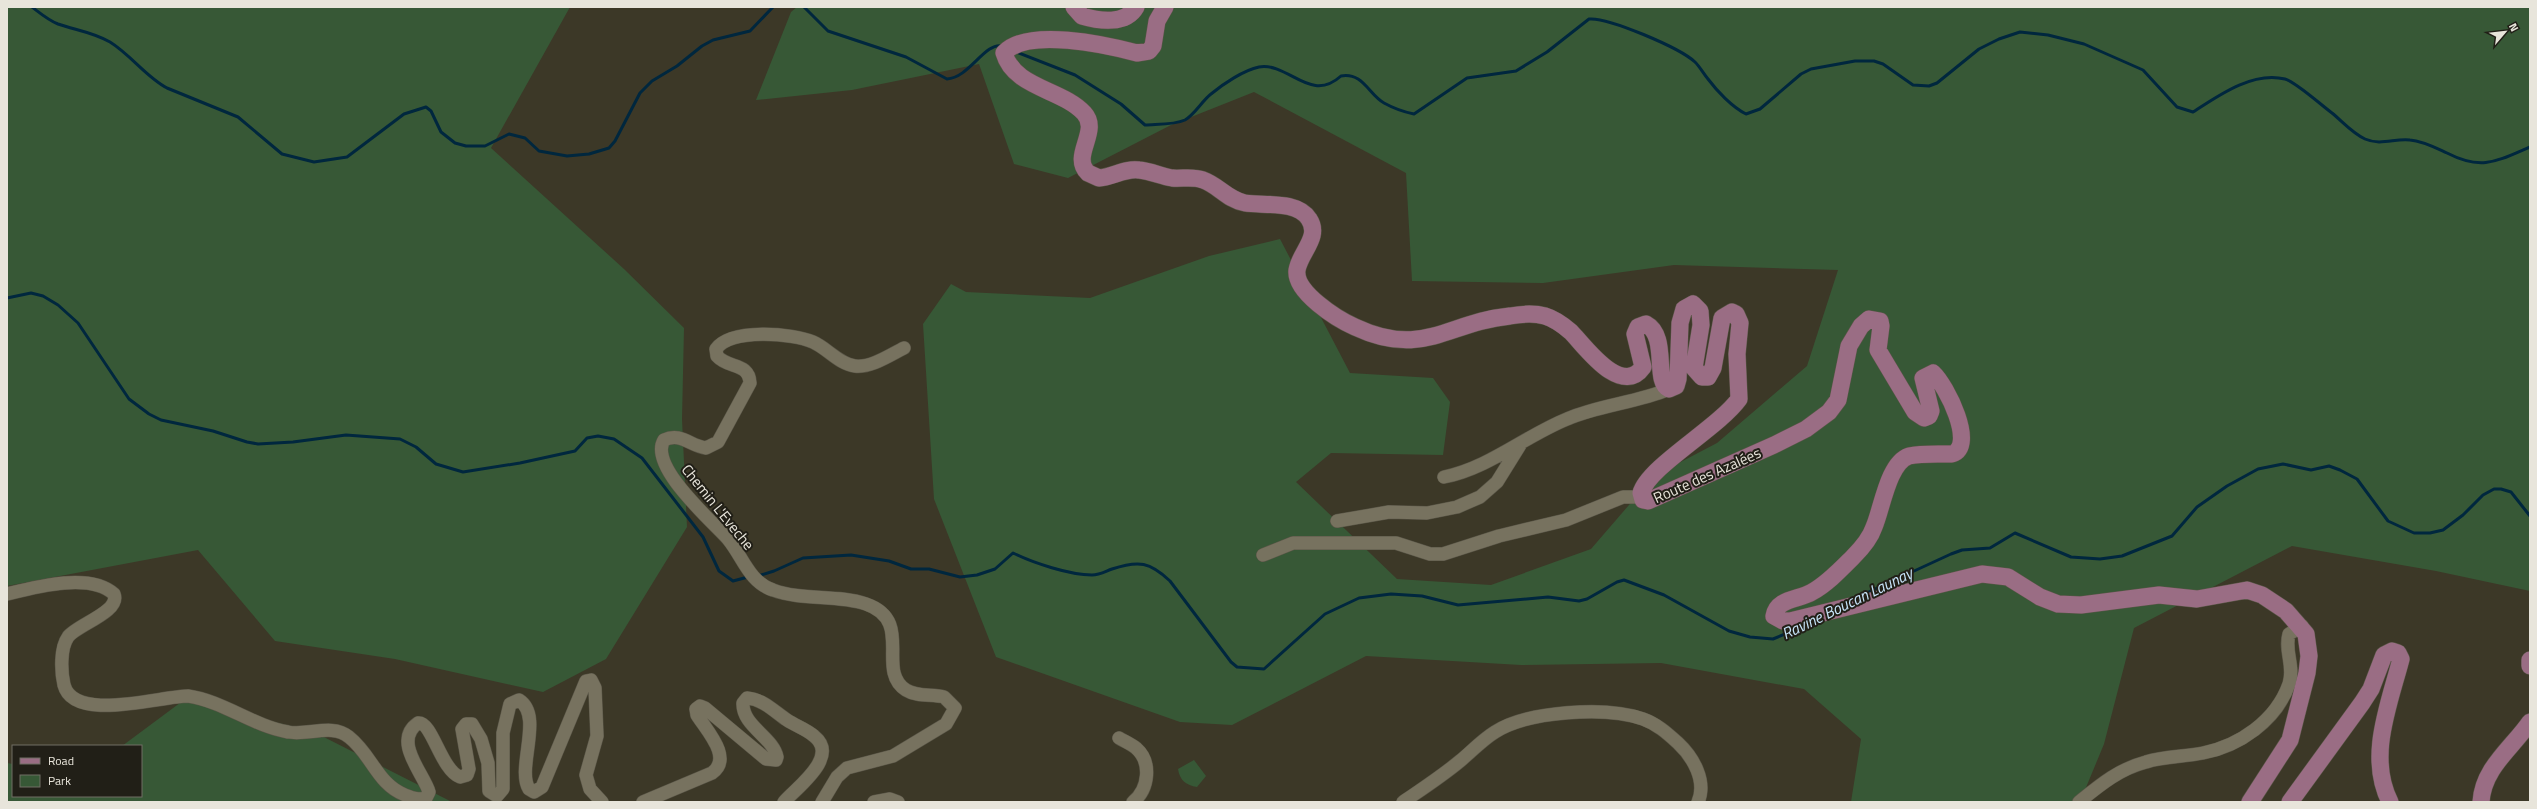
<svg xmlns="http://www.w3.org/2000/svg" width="2537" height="809" viewBox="0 0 2537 809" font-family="'Titillium Web',sans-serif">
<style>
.green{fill:#375836}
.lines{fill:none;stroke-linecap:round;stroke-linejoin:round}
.stream{stroke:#00273e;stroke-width:3}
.minor-casing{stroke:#5a5648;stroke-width:14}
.major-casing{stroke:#5a5648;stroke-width:18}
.minor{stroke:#77725f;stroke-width:13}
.major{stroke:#9a6d84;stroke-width:17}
.labels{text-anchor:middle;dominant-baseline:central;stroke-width:4;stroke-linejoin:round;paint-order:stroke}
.street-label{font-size:15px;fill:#e8e5db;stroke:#211f17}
.water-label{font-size:16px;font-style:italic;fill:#c8e5fa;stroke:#211f17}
</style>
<rect width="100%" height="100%" fill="#3c3827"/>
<path class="green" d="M7,7H570L491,148L624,269L684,328L682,419L687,527L606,659L543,692L395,659L275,641L198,550L7,586Z
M797,7H2530V591L2436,571L2292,546L2134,628L2104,744L2080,802H1851L1861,739L1804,689L1661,663L1521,665L1366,656L1232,725L1180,722L996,657L934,499L923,324L951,284L966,292L1090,298L1209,256L1280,239L1350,373L1433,378L1450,402L1443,455L1331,453L1296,482L1397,579L1491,585L1591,549L1654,476L1717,443L1807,366L1838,270L1674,265L1543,283L1412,281L1406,173L1254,92L1171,125L1068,178L1014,164L979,64L852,90L756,100L791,12Z
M192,694L246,715L312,731L452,802H7V763L13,764V796H141V746H122Z
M1194,760L1206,776L1197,787C1186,785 1180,781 1178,769Z"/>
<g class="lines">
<path class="stream" d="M32,7C40,13 48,20 58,24C75,30 93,32 110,42C131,55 146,77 167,88L238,117L282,154L314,162L347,157L404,114L426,107L431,111L441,132L455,143L466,146H485L509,134L525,138L539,151L567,156L589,154L609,148L615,141L640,93L652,81L677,66L702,46L713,40L750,31L773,7
M804,7L828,31L906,57L947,79C969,78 985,42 1002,46
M1016,52L1075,75L1121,104L1145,125C1157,124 1174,125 1185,120C1195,114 1202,101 1211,94C1223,84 1244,70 1259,67C1289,62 1310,104 1341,76C1363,72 1369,95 1384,103C1393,108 1404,112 1414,114L1467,78L1516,71L1547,52L1589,19C1608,17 1680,48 1695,62C1700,67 1703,73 1708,79C1717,91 1732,107 1746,114L1760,109L1801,74L1811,69L1855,61H1874L1883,64L1913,85L1929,86L1937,83L1979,49L1999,39L2020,32L2048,35L2084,44L2143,70L2177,107L2193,112C2219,95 2253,71 2285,79C2296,82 2321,105 2332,113C2343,122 2352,133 2365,139C2381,146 2395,138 2410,140C2423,141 2436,148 2447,153C2482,171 2497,161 2530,147
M7,298L31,293L43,296L58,305L78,323L129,399L149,414L161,420L213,431L247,442L258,444L293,442L346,435L400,439L416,447L436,464L463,472L520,463L575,451L587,438L598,436L614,439L642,458L703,537L719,571L733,581L748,577
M758,576L774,571L803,558L851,555L889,561L911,569H929L960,577L977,575L995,569L1013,553C1033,563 1070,575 1092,575C1100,575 1106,571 1112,569C1139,560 1150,562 1170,581L1231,662L1237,667L1264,669L1325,614L1359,598L1391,594L1422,596L1458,605L1548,597L1579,601L1587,599L1617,582L1624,580L1664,595L1729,631L1750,637L1773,639L1809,624
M1862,595L1951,554L1962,550L1990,548L2015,533L2071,557L2100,559L2122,556L2172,536L2197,507L2227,486L2258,469L2283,464L2311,470L2329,466L2340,470L2357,479L2388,521L2414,533H2430L2443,530L2463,515L2483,495L2494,489H2501L2511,492L2530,516"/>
<defs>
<path id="minor" d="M1444,477C1489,468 1525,436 1567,419C1599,405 1636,403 1669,389
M1337,521L1389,512L1427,513L1457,507L1480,497L1497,482L1520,445
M1263,555L1293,543H1396L1430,554H1443L1499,536L1566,520L1623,497H1641
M7,594C35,587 90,572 114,594C121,612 76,625 68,637C60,648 61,672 64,685C74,723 161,696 188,696C223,701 253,726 288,732C308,736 332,723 349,737C372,755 377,784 405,795C413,798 418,800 426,798L429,792C424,774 392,741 418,723C432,721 441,770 460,777L467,775L469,769L462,729L466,724H472L481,739L488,763L489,791L497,796L503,789V733L510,704L519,700C544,716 516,768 529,789L534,792L542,787L586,681L591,680L595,688L597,736L586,775L590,789L602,802
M1119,738C1124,741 1131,744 1136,748C1152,762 1149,789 1133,802
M643,802L712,773C733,758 707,731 697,715L696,709L700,706L705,708L766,759L776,760L777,757C773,737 742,726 743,703L747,698C763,699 775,712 787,720C796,726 806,729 814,736C840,757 797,787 784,802
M822,802L837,777L847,768L893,756L946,724L955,708L944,697C932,694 917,697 906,690C875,670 915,621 866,604C837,594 803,601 773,590C749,582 743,557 728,539C712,521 648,466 664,440C681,432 690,446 706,448L718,442L750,383C749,362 728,369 717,356L716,349C731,328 792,333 813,342C827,348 839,364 855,366C871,368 890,355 904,348
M874,802L890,799L898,802
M1403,802C1422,789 1442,776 1460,761C1471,752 1482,740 1495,732C1528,711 1606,706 1643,719C1657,724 1667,733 1678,743C1693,757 1707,781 1698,802
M2079,802C2100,785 2119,769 2146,762C2164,756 2184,757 2203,753C2239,746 2276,721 2289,684C2295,666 2284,651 2289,634L2302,626"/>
<path id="major" d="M1074,7L1082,16C1099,21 1126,25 1136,7
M1165,7L1157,21L1153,46L1149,51L1137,53C1107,45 1027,27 1004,53C1014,88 1062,89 1084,113C1101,131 1070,156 1088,173L1099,178C1113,177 1125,168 1139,170C1150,171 1161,176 1172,178C1182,179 1193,176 1203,180C1218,185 1228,200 1245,203C1263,206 1297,200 1309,219C1321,237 1300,252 1297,270C1294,292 1337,319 1355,327C1423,359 1448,322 1510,316C1521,314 1534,313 1545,316C1555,319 1563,325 1571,332C1584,345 1621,398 1643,367L1635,334L1638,327L1646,324C1669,336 1653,382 1669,389L1676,386L1678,379L1680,323L1684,309L1693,304L1700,311L1701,325L1694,368L1702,377H1708L1713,368L1722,318L1732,312L1736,314L1740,323L1737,354L1739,399C1718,428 1648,467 1641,493L1643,500L1648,501L1774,445L1806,429L1829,412L1838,400L1849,346L1861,326L1869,319L1880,321L1881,326L1878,350L1915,412L1924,418L1929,416L1931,411L1923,378L1933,373C1946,385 1977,446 1952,454C1938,454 1922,453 1909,456C1888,463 1882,509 1874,527C1870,539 1862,548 1853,557C1841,569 1827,584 1812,592C1799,600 1777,598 1774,616L1783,621H1790L1982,574L2008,577L2040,597L2058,604L2081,605L2159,595L2197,599L2247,590L2262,595L2286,611L2306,634L2309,656L2307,673L2290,740L2250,802
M2530,660V666
M2290,802L2362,703L2371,689L2384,655L2392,651L2398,653L2401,659C2389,705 2367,757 2390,802
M2481,802C2483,768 2512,748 2530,722"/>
</defs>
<use href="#minor" class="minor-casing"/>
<use href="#major" class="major-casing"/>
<use href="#minor" class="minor"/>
<use href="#major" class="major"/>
</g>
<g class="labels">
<g class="street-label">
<text transform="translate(1707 475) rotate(-24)">Route des Azalées</text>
<text transform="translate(718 507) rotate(51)">Chemin L'Eveche</text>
</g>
<g class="water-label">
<text transform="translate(1847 603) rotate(-26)">Ravine Boucan Launay</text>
</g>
</g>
<rect width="2537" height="809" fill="none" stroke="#e8e5db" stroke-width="16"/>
<rect x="12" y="745" width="130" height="52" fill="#211f17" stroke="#716e65"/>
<rect x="20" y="758" width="20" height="6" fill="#9a6d84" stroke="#716e65"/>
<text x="48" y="765" font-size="12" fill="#e8e5db">Road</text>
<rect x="20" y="775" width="20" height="12" fill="#375836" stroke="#716e65"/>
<text x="48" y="785" font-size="12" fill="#e8e5db">Park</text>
<g transform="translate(2505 32) rotate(62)" stroke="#211f17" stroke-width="3" paint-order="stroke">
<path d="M0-3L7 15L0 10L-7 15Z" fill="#e8e5db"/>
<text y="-6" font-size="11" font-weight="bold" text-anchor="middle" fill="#e8e5db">N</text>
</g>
</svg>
